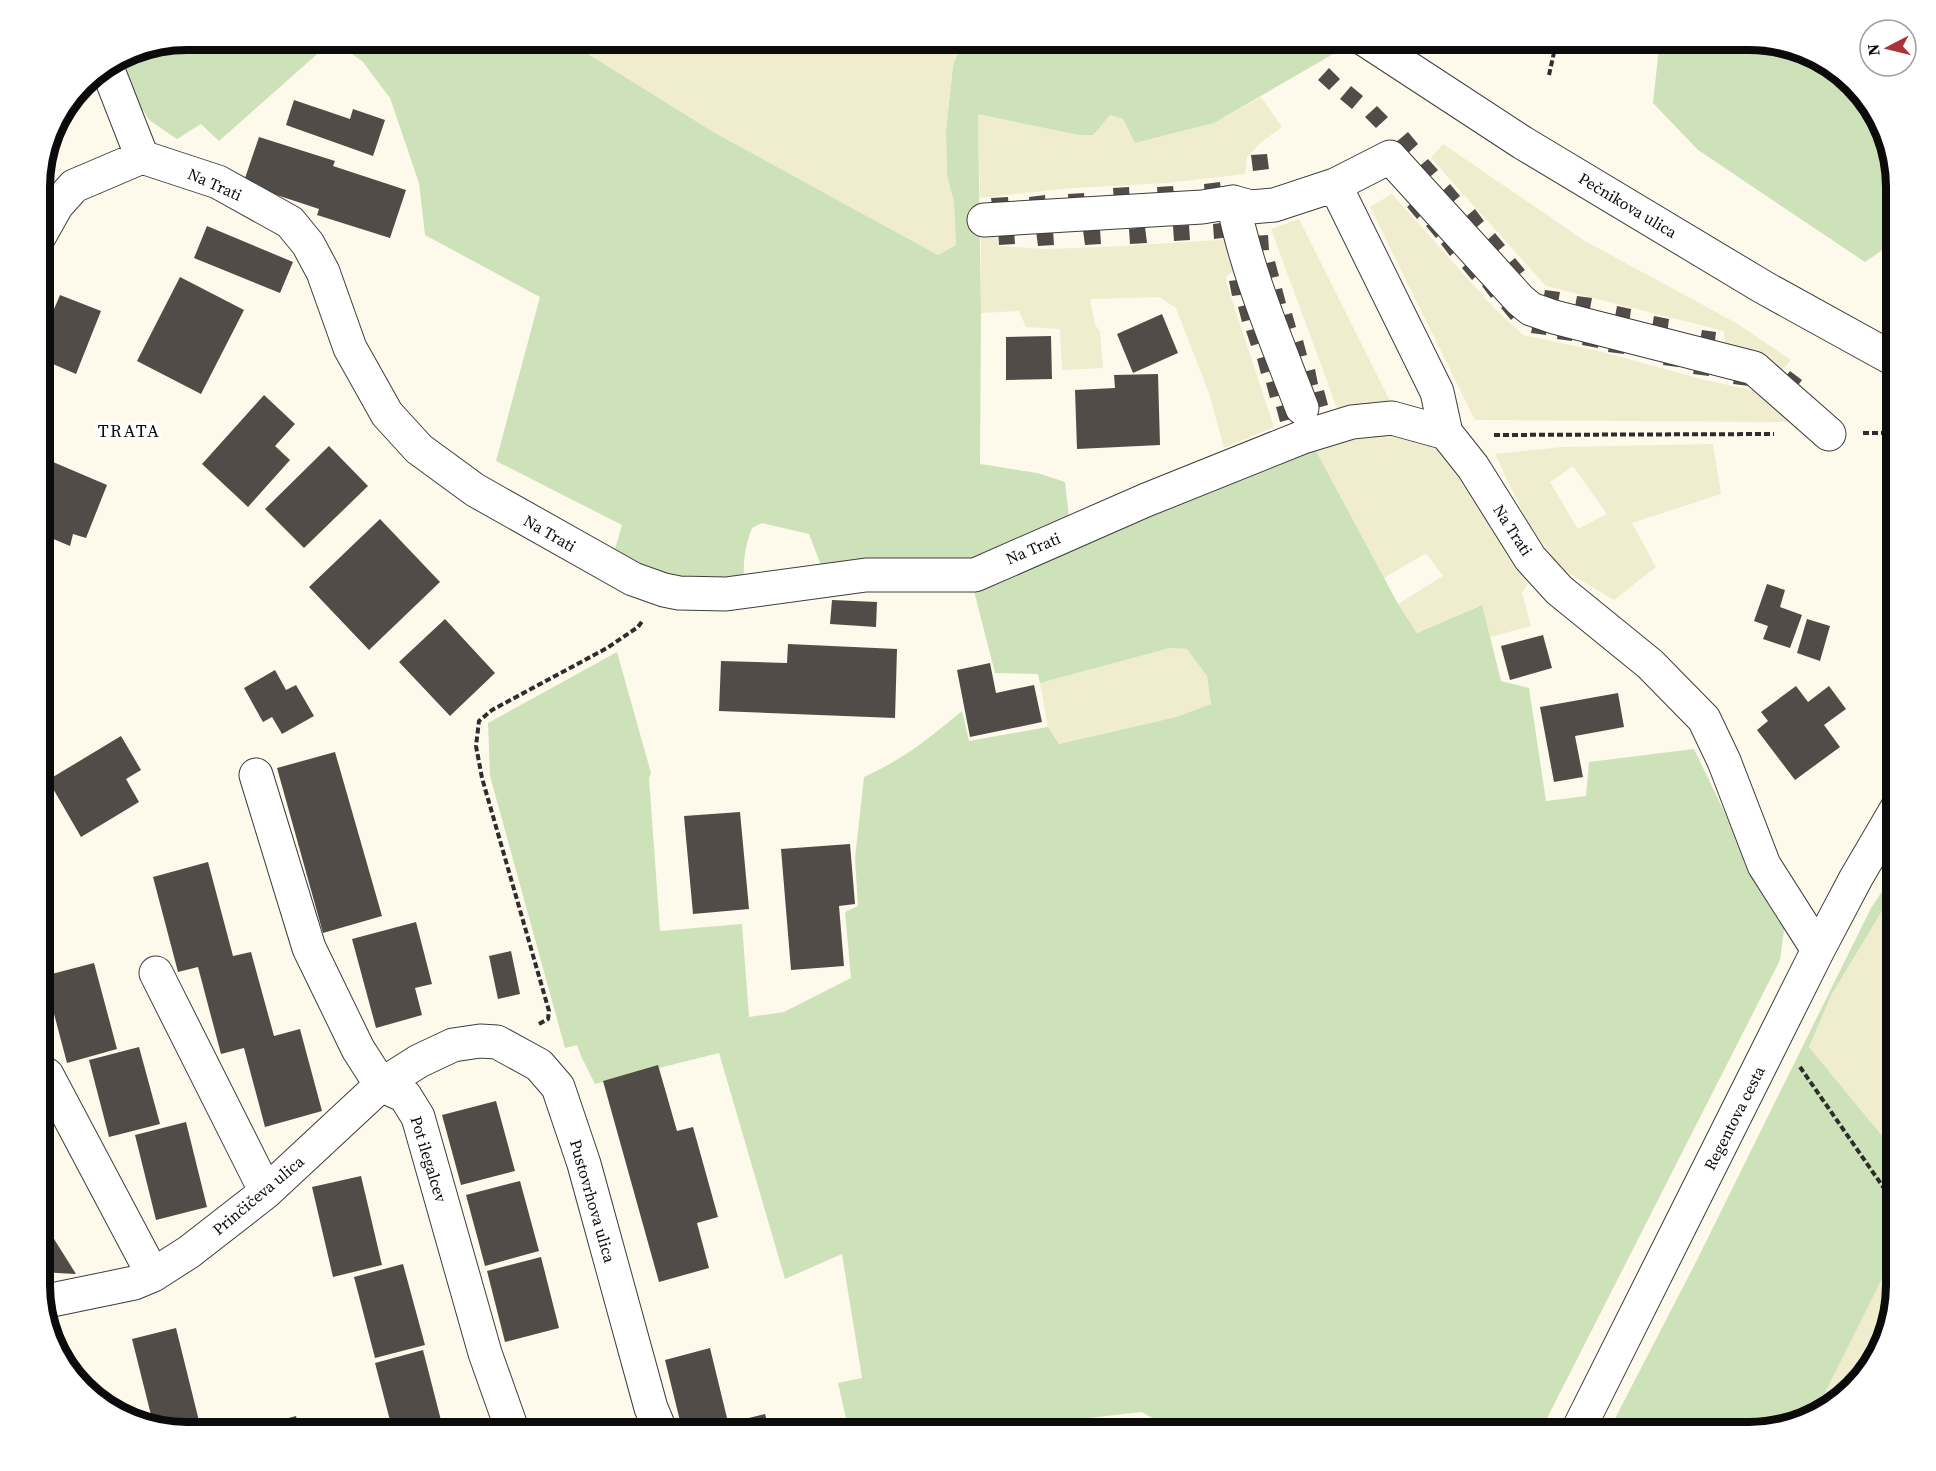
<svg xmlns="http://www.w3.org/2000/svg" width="1936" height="1471" viewBox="0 0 1936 1471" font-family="'Source Serif 4',serif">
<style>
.farmland{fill:#efedce;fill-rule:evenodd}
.green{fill:#cee2b9}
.building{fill:#524c49}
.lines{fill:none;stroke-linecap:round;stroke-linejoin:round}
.minor-casing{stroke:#3e3e3e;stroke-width:35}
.path{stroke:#2d2d2d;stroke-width:4;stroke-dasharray:6 3;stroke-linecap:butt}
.minor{stroke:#fff;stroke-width:33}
.labels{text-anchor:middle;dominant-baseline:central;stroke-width:6;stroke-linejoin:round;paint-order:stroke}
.street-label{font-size:16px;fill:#0b0b0b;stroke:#fff}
.neighbourhood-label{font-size:18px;letter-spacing:1.5px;fill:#0b0b0b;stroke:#fff}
.rim{fill:none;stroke:#0b0b0b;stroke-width:8}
</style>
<rect width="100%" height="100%" fill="#fdf9eb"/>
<path class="farmland" d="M564,39H963L953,66L946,131L947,175L954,202L956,245L938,255L715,133Z
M1261,97L1282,127L1260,143L1247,157L1245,174L1167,183L1072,188L980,198L978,113L1079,135L1110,115L1123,119L1135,143L1214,123Z
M1443,144L1585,241L1736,323L1791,360L1775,378L1725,353L1724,331L1546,286L1431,158Z
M1392,194L1492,306L1523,335L1599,351L1705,380L1752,390L1762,385L1795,422L1475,420L1370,207Z
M1299,219L1393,407L1338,411L1271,229Z
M995,227L999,246L1045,249L1106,247L1233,239L1241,267L1226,276L1227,285L1274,427L1224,448L1210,396L1176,308L1159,297L1090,299L1095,325L1100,331L1103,368L1062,370L1060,329L1026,327L1019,311L981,313V228Z
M1355,433L1400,434L1426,439L1451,455L1530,580L1522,593L1531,626L1490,637L1481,605L1417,633L1398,604L1443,576L1426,553L1384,578L1314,447Z
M1713,444L1721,494L1632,523L1656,567L1614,600L1560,568L1527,521L1495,454L1563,447ZM1573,466L1607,514L1578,529L1550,482Z
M1170,648L1188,649L1207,676L1211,704L1176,717L1059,744L1048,727L1040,683Z
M1897,886V1154L1809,1047L1832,994Z
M1897,1249V1285L1889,1332L1866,1374L1813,1417Z"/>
<path class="green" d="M187,39H564L715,133L938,255L956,245L954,202L947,175L946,131L953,66L963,39H1314L1335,53L1214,123L1135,143L1123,119L1110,115L1093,135H1079L978,114L981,313L980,464L1037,473L1065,482L1069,517L994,558L822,568L809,534L762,523L752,528C745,546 743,561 744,580L670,578L613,556L622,525L496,461L540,297L425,235L419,183L390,98L363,62L333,40L219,141L201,124L177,139L149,120L131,91L117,58L130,50Z
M1660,39H1750L1797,47L1839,70L1882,121L1897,186V240L1865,262L1698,150L1653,103Z
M1314,447L1398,604L1417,633L1482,605L1501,681L1529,688L1546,801L1586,796L1589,762L1694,749L1733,830L1785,922L1780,960L1540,1432H1166L1163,1424L1142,1412L1034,1424L1031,1432H849L838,1383L862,1378L842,1254L785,1279L719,1053L595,1084L581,1056L577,1045L565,1048L490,776L488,723L617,652L651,773L649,778L660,931L742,924L749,1017L784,1012L851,978L845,912L858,906L855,858L864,777C904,759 928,739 962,711L969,741L1048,727L1059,744L1176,717L1211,704L1207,676L1187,649L1170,648L1040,683L1038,674L995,673L974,591L1214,484Z
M1897,869V886L1832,994L1809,1047L1897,1154V1249L1813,1417L1749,1432H1608L1696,1262L1871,908Z"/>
<path class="building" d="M1329,68L1340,79L1329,90L1318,80Z
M1351,86L1363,96L1352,109L1340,99Z
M294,100L350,119L353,109L385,120L373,156L286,125Z
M1377,106L1388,117L1376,128L1365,117Z
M1408,132L1418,144L1406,155L1395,143Z
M259,137L335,161L333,166L406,190L390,238L317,215L319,209L243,184Z
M1267,154L1269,169L1253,171L1251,155Z
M1428,159L1438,170L1425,181L1416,169Z
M1220,182L1222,198L1205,199L1204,184Z
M1450,184L1460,196L1447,207L1438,195Z
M1173,186L1175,201L1158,202L1157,187Z
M1129,187L1130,202L1114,203L1113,188Z
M1084,193L1085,208L1069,209L1068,194Z
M1045,195L1046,210L1030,212L1029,197Z
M1419,196L1429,208L1417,219L1407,207Z
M1008,197L1009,212L993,213L991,198Z
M1475,209L1484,221L1472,231L1462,220Z
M1439,216L1449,227L1436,238L1426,226Z
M1229,222L1230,237L1214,239L1213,224Z
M1189,225L1190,240L1174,241L1173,226Z
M207,226L293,262L280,293L194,258Z
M1145,227L1147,243L1130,244L1129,229Z
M1014,229L1015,244L999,245L998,230Z
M1100,229L1101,244L1085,245L1083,230Z
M1053,230L1054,245L1038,246L1036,231Z
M1495,233L1505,245L1492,256L1483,244Z
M1453,234L1463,245L1450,256L1441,244Z
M1268,235L1269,250L1253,251L1251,236Z
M1474,257L1484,269L1472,280L1462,268Z
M1515,258L1525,270L1512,280L1503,268Z
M1275,261L1279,276L1263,280L1259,265Z
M1494,275L1504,287L1491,298L1482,286Z
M180,277L244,310L201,394L137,361Z
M1245,279L1248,294L1232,296L1229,281Z
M1282,288L1286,303L1270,307L1266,292Z
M1545,290L1560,292L1557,308L1542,306Z
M60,295L101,311L76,374L39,358V344Z
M1577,296L1592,298L1589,314L1574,312Z
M1513,298L1523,309L1511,320L1501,308Z
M1254,303L1257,318L1242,322L1238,307Z
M1617,306L1631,309L1629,325L1614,322Z
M1292,313L1296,327L1280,332L1276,317Z
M1162,314L1178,353L1133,373L1117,334Z
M1654,316L1669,319L1667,335L1651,333Z
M1534,317L1548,319L1546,335L1531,333Z
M1559,323L1574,325L1572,341L1557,339Z
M1262,327L1267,341L1251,346L1246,331Z
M1585,329L1600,332L1598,348L1582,345Z
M1702,330L1716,332L1714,349L1699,346Z
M1051,336L1052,379L1006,380V337Z
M1611,336L1626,338L1624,354L1608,352Z
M1303,340L1307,355L1291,359L1287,345Z
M1666,349L1680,351L1678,367L1663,365Z
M1273,354L1277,369L1261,374L1257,359Z
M1696,358L1711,360L1709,376L1693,374Z
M1736,368L1751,370L1749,386L1733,384Z
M1315,369L1318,384L1303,388L1299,373Z
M1790,371L1802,380L1792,393L1780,384Z
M1158,374L1160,445L1077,449L1075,390L1115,388L1114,375Z
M1282,379L1286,394L1270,398L1266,383Z
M1324,390L1328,405L1313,409L1308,394Z
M264,395L295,424L275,446L290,460L248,507L202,464Z
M1292,403L1295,418L1280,422L1276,407Z
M329,446L368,486L304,548L265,509Z
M46,459L107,485L86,538L73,534L70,546L39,533V475Z
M380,519L440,582L369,650L309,587Z
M1767,584L1785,590L1780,607L1802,615L1790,648L1763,639L1768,626L1754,621Z
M832,600L877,602L876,627L830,624Z
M445,619L495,673L450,716L399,662Z
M1807,619L1830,626L1820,661L1797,653Z
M1543,635L1552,668L1510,680L1501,646Z
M788,644L897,649L895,718L719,711L721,661L787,663Z
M990,663L996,693L1034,685L1042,722L970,737L957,670Z
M275,670L286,690L296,685L314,716L282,734L272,717L263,722L244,688Z
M1796,686L1808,702L1829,686L1846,709L1824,725L1840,747L1795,780L1757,730L1768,721L1761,712Z
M1618,693L1624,727L1575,736L1583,777L1554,782L1540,707Z
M121,736L141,770L126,779L139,802L81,837L48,780Z
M335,752L382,916L323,933L277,768Z
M740,812L749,909L693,914L684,816Z
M850,844L855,904L839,906L844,966L791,970L781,849Z
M208,862L233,956L251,952L274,1036L300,1029L322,1111L265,1127L244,1048L221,1054L198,967L178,972L153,877Z
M416,922L432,984L415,988L422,1015L376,1028L352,939Z
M511,951L520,994L498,999L489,956Z
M94,963L117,1049L67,1063L44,976Z
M139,1047L160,1124L109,1137L89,1060Z
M658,1065L677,1131L693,1127L718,1217L697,1223L709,1268L659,1282L603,1081Z
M496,1101L515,1171L461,1185L442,1115Z
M186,1122L207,1207L156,1220L135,1135Z
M361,1176L382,1265L333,1277L312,1187Z
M520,1181L539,1251L485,1266L466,1195Z
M39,1215L76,1274L39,1272Z
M541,1257L559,1328L505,1342L487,1271Z
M403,1264L425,1345L375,1358L354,1277Z
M176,1328L199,1421L168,1429L154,1427L132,1339Z
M710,1348L727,1418L682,1429L665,1360Z
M423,1350L444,1432H393L375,1363Z
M765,1414L770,1432H705L704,1429Z
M296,1416L301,1432H247V1429Z
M596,1425L598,1432H571V1431Z"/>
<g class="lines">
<defs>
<path id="minor" d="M1364,39L1523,143L1763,287L1897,361
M142,157L218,182L290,222L308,244L323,272L350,348L387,414L419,449L475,490L633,579L664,590L679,593L726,594L866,575H975L1146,500L1303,437L1352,422L1392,418L1446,433L1473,467L1530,558L1559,590L1650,664L1704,719L1724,761L1764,865L1818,950
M1335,185L1390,157L1520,300L1531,309L1554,317L1754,368L1829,434
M1233,202C1247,273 1276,340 1302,408
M984,220L1202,207L1233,202L1251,207L1274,205L1335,185L1437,392L1446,433
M39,237L57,205L74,186L142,157L106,65
M256,775L309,948L358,1049L381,1085L405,1096L418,1117L485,1353L513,1432
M156,973L266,1192
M47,1075L153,1275
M42,1302L134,1283L153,1275L189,1252L266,1192L381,1085L419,1061L453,1045L480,1041L497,1042L539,1065L558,1087L584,1164L651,1408L661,1432
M1577,1432L1818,950L1856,878L1897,808"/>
</defs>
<use href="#minor" class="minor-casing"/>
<path class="path" d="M1549,75L1557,39
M1863,433H1887L1897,428
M1494,435L1774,434
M539,1024L548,1019L549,1011L482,778L476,746L479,721L492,710L607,648L638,627L643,620
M1800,1067L1897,1207"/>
<use href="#minor" class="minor"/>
</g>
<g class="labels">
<g class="street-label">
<text transform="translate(215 184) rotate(24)">Na Trati</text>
<text transform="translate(1628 205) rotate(31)">Pečnikova ulica</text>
<text transform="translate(1513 530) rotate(57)">Na Trati</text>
<text transform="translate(550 533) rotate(30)">Na Trati</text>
<text transform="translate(1033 548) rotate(-23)">Na Trati</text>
<text transform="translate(1734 1118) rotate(-63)">Regentova cesta</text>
<text transform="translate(429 1159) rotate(73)">Pot ilegalcev</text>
<text transform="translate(258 1195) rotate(-40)">Prinčičeva ulica</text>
<text transform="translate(593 1201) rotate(74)">Pustovrhova ulica</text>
</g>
<g class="neighbourhood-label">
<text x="129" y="430">TRATA</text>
</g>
</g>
<path d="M0 0H1936V1471H0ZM187 50H1749A137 137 0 0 1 1886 187V1285A137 137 0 0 1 1749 1422H187A137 137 0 0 1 50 1285V187A137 137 0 0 1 187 50Z" fill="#fff" fill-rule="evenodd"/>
<path class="rim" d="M187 50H1749A137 137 0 0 1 1886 187V1285A137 137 0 0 1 1749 1422H187A137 137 0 0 1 50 1285V187A137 137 0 0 1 187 50Z"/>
<g transform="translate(1888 48) rotate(263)"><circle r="28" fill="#ffffff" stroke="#9d9d9d" stroke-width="1.5"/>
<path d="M0-4.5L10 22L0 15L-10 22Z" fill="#aa3439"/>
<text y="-9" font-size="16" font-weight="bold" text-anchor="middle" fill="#0b0b0b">N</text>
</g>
</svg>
